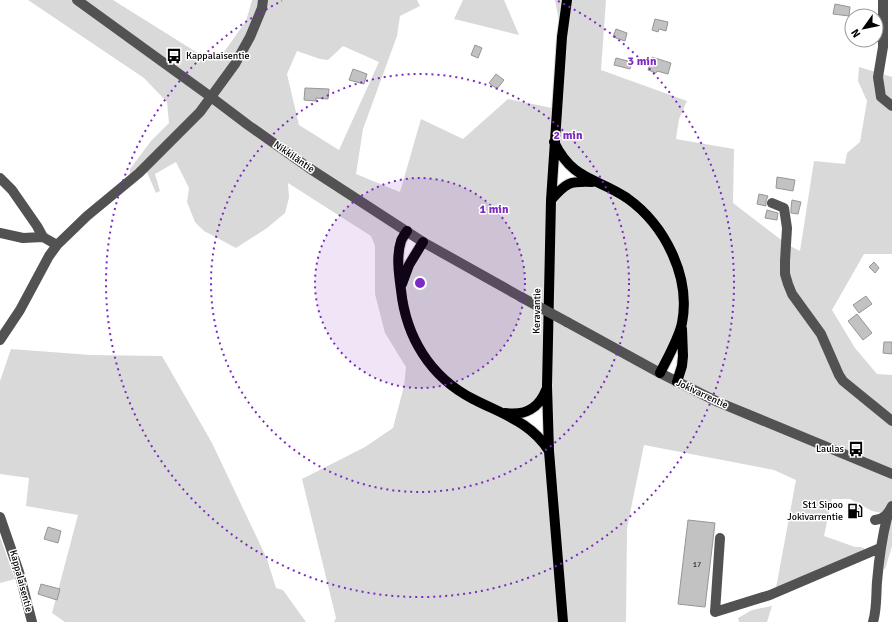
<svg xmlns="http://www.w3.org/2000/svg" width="892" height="622" viewBox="0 0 892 622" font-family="Signika,sans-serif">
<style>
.green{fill:#d9d9d9;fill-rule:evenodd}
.building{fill:#c2c2c2;stroke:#969696}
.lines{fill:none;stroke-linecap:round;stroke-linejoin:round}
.major-casing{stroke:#dbdbdb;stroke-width:12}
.minor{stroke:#525252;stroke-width:10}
.major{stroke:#000;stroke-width:10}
.minor-bridge{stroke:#525252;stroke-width:10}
.ring{fill:none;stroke:#7b2cbf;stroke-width:2;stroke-dasharray:2 4}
.labels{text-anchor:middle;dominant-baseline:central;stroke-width:3;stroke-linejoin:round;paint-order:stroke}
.number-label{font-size:8px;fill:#303030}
.poi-label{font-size:10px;fill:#000;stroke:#fff;text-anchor:end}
.street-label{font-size:10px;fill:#000;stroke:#fff}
.centre{fill:#7b2cbf;stroke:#fff;stroke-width:2}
.ring-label{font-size:12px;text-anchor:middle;font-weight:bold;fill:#7b2cbf;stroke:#fff;stroke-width:3;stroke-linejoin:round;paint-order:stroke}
</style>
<rect width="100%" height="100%" fill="#fff"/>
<path class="green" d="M28,0H113L209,60L219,59L246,21L252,0H417L420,6L400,16L397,36L363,129L356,174L400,192L421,119L463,139L508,99L557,109L562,37L555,0H606L601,70L687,101L679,119L676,139L734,149L733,203L788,245L800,251L814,161L845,164L847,153L860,142L867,101L858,81L859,67L892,77V254H864L832,310L855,348L877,374L892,375V546L885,569L878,567L888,514L872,511L850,499H832L824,536L855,547H861L865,549L776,588L796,480L774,470L644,445L627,528L626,622H334L336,618L302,479L365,447L393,428L404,386L406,367L385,333L375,294V246L371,236L288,183L289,198L285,213L267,228L236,248L204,231L195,222L187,202L189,188L176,162L155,174L160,191L156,193L146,170L130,181V169L151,141L169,123L167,102L144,78ZM343,46L379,62L339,150L299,125L287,74L297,51L320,59L328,60ZM554,143L594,182L560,190L551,199ZM407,231L423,242L405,274L399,252ZM682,334L676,382L660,373ZM547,386L549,450L504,413L532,409Z
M463,0H504L519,35L454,19Z
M11,349L91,355L162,356L212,443L267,559L276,588L283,590L306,622H65L52,613L78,515L26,506L29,478L0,474V381Z
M0,537L15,579L0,583Z
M772,606L767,622H739L738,618L752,610Z"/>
<path class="building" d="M835,4L850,7L849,16L833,14Z
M655,19L668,22L666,31L659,29L658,32L652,30Z
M616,29L627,33L625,41L613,37Z
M475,45L482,48L478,58L471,55Z
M652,57L671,63L668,74L657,71L656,73L648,70Z
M616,58L632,62L630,69L614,65Z
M353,69L367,74L364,84L349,80Z
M496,74L504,80L497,89L489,83Z
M305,88L329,89L328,99L316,98V101L304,100Z
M777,177L795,180L793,191L776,188Z
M759,194L768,196L766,201V206L757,204Z
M792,200L801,202L798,214L791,213V208Z
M767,210L778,213L777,220L765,218Z
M874,262L879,268L875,273L869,267Z
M866,296L872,304L859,313L853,305Z
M857,314L872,333L863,340L848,321Z
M884,342H892V354L883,353Z
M852,505L861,509L858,518L848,514Z
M688,520L715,523L705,607L678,604Z
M48,527L61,531L58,543L44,539Z
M41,584L60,589L57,600L38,594Z"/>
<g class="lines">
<defs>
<path id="major" d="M554,142C573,181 596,177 627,198C665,225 691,277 682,323C679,338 667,359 660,373
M551,200C566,183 569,181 592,182
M407,231C405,234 402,238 401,241C396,256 399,275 401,290C406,337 430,377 473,399C502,414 531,422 549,451
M402,284L409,265L423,242
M677,382L682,366L683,356L682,329
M505,413C525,416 539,408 546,390
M563,622L549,451L547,386L551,200L562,37L567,0"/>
</defs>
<use href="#major" class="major-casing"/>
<path class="minor" d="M77,0L211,97L248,125L309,168L423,242L521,297
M883,0V47L878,77L881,97L892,106
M0,178L12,190L37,226L43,237L57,245
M772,203L784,208L787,228L785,261V274L788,284L792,294L821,334L839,375L843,381L892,421
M0,233L23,238L43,237
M567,322L660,373L718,402L892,474
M0,340L20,310L49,256L57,245L87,216L139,173L200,112L235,64L250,37L262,8L263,0
M0,517L19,572L32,622
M875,520C884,519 888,514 892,506
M720,538L715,612L770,595L880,548
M873,622C877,609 876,595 877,582C879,558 882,536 888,514"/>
<use href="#major" class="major"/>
<path class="minor-bridge" d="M521,297L567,322"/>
</g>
<circle cx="420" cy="283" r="105" fill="#7b2cbf" fill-opacity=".12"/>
<g class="ring">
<circle cx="420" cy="283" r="105"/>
<circle cx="420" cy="283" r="209"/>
<path d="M558 1A314 314 0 1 1 282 1"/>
</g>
<defs>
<symbol id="bus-bare" viewBox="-9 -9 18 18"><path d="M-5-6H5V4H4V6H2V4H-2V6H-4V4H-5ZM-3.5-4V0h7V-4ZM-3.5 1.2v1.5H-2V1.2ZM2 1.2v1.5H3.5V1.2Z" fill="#000" stroke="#fff" stroke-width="2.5" paint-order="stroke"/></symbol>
<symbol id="fuel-bare" viewBox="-9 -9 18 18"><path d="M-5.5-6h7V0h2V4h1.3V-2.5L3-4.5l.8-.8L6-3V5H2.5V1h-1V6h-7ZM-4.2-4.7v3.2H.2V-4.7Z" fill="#000" stroke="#fff" stroke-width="2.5" paint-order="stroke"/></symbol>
</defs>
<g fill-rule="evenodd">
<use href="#bus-bare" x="163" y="45" width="22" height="22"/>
<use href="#bus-bare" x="845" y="438" width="22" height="22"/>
<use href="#fuel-bare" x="844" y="500" width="22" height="22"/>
</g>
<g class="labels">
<g class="number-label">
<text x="697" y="564">17</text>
</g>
<g class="poi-label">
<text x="186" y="56" text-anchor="start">Kappalaisentie</text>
<text x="844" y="449">Laulas</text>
<text x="843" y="505">St1 Sipoo<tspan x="843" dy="12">Jokivarrentie</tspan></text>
</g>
<g class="street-label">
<text transform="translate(294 157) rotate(35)">Nikkiläntie</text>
<text transform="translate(537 311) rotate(-89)">Keravantie</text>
<text transform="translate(702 394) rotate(25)">Jokivarrentie</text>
<text transform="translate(21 581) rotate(75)">Kappalaisentie</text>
</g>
</g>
<circle cx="420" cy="283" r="6" class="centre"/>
<g class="ring-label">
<text x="642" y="65">3 min</text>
<text x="568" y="139">2 min</text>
<text x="494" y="213">1 min</text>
</g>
<g transform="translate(864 28) rotate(237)"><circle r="19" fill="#ffffff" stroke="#999999"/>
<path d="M0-3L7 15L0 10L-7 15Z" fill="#000000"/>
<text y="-6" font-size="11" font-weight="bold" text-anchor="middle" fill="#000000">N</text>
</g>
</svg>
